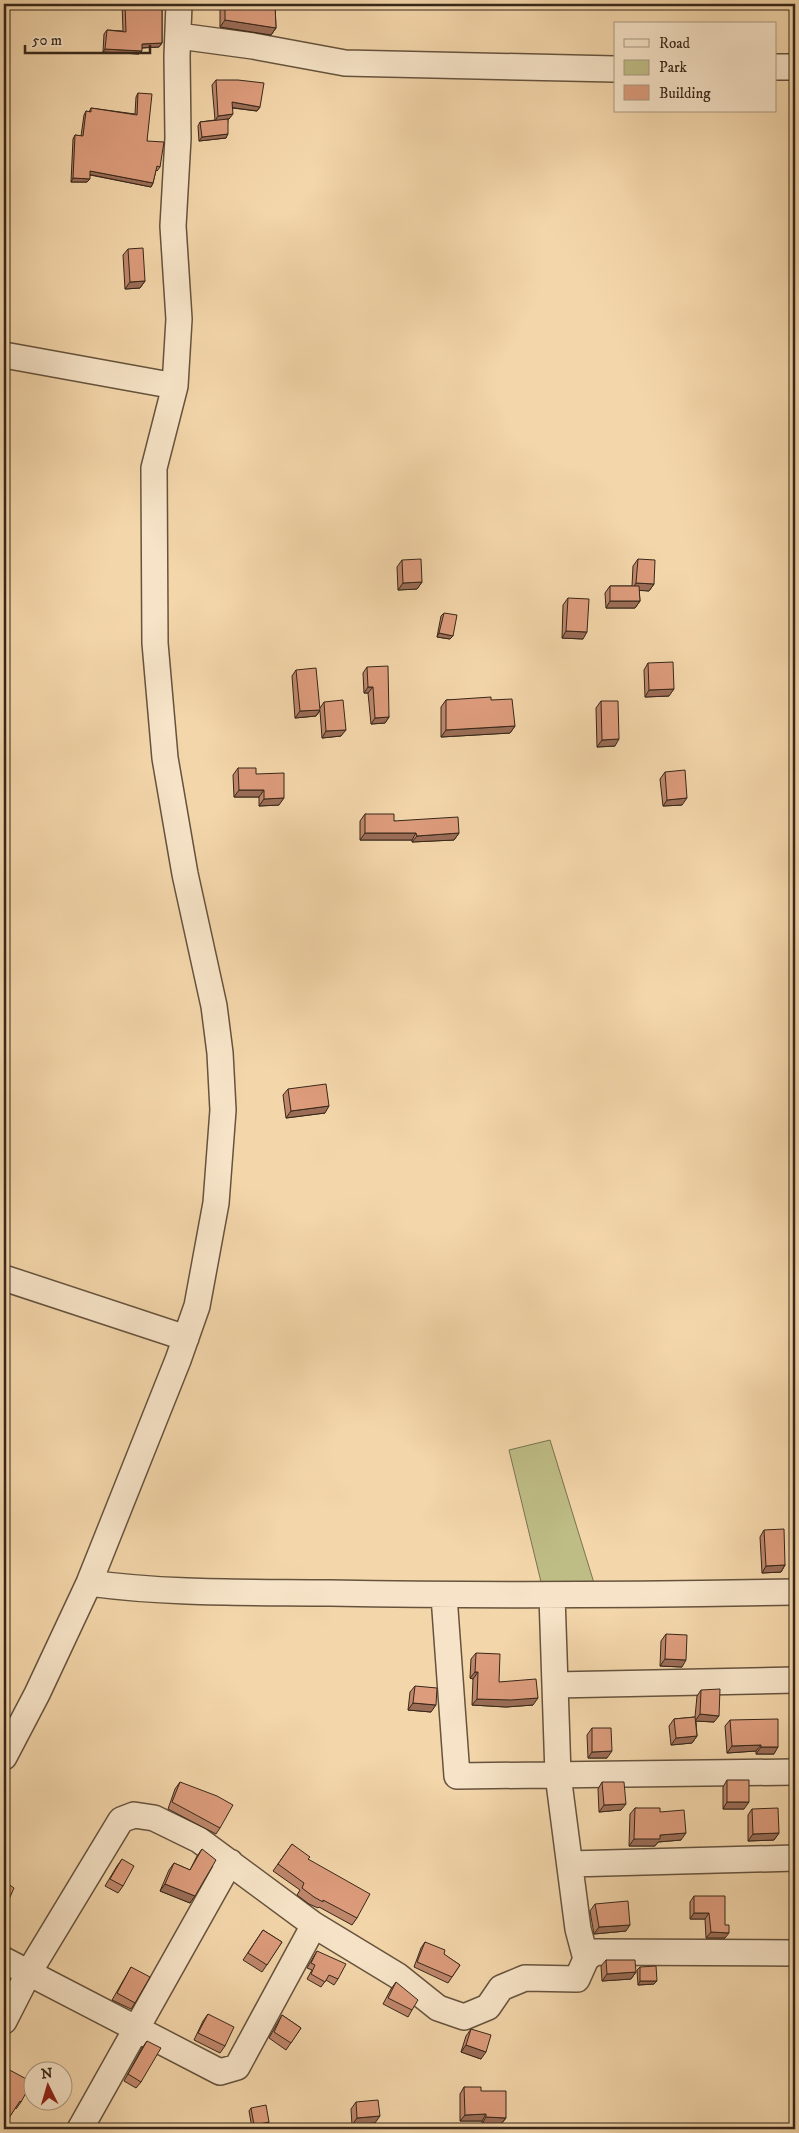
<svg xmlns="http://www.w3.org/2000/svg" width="799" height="2133" viewBox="0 0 799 2133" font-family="'IM FELL DW Pica',serif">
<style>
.green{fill:#bfbd86;stroke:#7b7250}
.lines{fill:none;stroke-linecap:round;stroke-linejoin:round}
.minor-casing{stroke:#66533d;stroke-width:28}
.minor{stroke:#f7e4c8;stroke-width:25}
.wall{fill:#be866b;stroke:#372719}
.shaded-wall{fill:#9b6d57;stroke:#372719}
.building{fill:#dd9c7c;stroke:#372719}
</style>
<rect width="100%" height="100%" fill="#f3d6aa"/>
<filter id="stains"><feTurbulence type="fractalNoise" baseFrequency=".004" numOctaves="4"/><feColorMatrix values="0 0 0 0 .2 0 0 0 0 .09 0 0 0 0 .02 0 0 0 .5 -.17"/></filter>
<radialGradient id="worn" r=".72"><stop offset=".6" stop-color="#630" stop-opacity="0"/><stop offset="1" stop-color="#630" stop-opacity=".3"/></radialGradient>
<path class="green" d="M550,1440L594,1583L541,1582L509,1450Z"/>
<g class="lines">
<defs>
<path id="minor" d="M179,36L253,46L345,63L615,69
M775,67H795
M4,355L175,386
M4,1278L186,1338
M89,1583C169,1594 250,1592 330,1593C485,1596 640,1595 795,1592
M444,1596L457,1776L795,1772
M552,1596L558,1775L578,1929L586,1959
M555,1685L795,1680
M4,1757L37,1694L89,1583L178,1360L197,1306L216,1203L223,1110L220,1053L214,1006L185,874L165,758L155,643L154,468L175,386L179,319L173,226L178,138L177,56L179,4
M570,1864L795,1858
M4,1960L220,2072L237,2067L314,1925
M4,2021L29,1972L121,1820L134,1815L154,1818L199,1840L314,1925L398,1976L438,2008L464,2017L488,2007L501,1988L525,1978L577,1979L586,1959L595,1952L795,1953
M80,2129L230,1862"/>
</defs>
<use href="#minor" class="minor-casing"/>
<use href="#minor" class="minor"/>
</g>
<path class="wall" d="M122,4H162V43L159,47L142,48L139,54L103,52L104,34L107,30L123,31Z
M220,4H275L276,28L271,35L220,27Z
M216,80L260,107L257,111L232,108L229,119L228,120L226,138L199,141L198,126L200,122L215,120L212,85Z
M138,93L147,141L160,167L157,171L156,170L153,183L151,187L90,175L87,182H71L73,139L75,135L81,136L84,115L86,111L89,112L91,108L135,114L136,97Z
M128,249L145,281L140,288L125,289L123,255Z
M638,559L654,584L649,591L639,590L640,601L635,608H606L605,593L610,586H632L633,566Z
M402,560L422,582L417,589L398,590L397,567Z
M568,598L583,639L562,638L563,605Z
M444,613L453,636L450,639L437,637L441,616Z
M648,663L669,696L645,697L644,670Z
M367,667L389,717L385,723L371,724L368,693H364L363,673Z
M296,670L320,708L324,702L341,736L322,738L320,711L316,716L295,718L292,676Z
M446,700H491L515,726L510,733L441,737V707Z
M601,701L615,746L597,747L596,708Z
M238,768L256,774L279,805L259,806V797H234L233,775Z
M665,772L682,805L663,806L660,779Z
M365,814L394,821L459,833L454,840L412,842V840H360V821Z
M288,1089L325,1113L286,1118L283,1095Z
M764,1530L785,1565L781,1572L762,1573L760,1537Z
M666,1634L682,1667L660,1666L661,1641Z
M476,1653L499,1682L533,1705L506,1707L472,1705L473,1679L470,1678L471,1659Z
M415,1686L431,1712L408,1710L410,1692Z
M701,1690L714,1722L696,1721L697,1736L692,1743L671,1745L669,1726L674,1719L695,1717L697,1696Z
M730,1720L774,1754H756V1751L727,1753L725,1726Z
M592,1728L607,1758H588L587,1735Z
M727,1780L744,1809H723V1787Z
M180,1782L220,1828L216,1834L168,1809L175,1789Z
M602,1782L621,1810L599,1812L598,1789Z
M635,1808L660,1812L681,1840L658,1842L655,1846H629L630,1814Z
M752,1809L779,1833L774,1840L748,1841V1815Z
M292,1844L308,1859L357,1918L352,1925L319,1907L318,1908L309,1904L297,1895L300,1890L273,1871Z
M202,1849L190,1903L160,1891L169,1870L174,1863L190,1870L197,1856Z
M122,1859L123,1886L118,1893L105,1886L117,1866Z
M694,1896L725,1925V1938H706L705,1919H690V1902Z
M595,1904L626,1931L594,1934L590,1911Z
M263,1930L282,1942L262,1972L243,1960Z
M425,1942L460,1965L448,1983L414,1967L421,1948Z
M317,1951L338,1979L334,1985L326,1980L321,1987L307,1979L312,1970L307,1968Z
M606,1960L636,1972L631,1979L602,1981L601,1966Z
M131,1967L135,2003L131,2009L112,2000L127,1974Z
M640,1967L657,1981L654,1984L638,1985L637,1970Z
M396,1982L412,2010L408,2017L383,2004L391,1989Z
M208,2014L225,2046L220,2053L194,2040L203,2021Z
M282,2015L301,2028L286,2050L269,2038L278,2022Z
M471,2029L481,2059L461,2052L466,2036Z
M147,2041L141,2082L136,2088L124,2081L142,2048Z
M4,2067L21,2102L16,2109L15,2108L4,2126Z
M464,2087L481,2091L506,2118L501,2124H482V2121H460V2094Z
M356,2102L375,2123L352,2125L351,2109Z
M251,2108L267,2126L252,2128L249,2111Z"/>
<path class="shaded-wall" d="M4,4H20L18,7Z
M225,20L276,28L271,35L220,27Z
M162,43L159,47L139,48L142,44Z
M105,49L142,51L139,54L103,52Z
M232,102L260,107L257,111L228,107Z
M233,114L229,119L215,121L218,116Z
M228,134L226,138L199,141L202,137Z
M90,171L153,183L151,187L87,174Z
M73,178L90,179L87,182H71Z
M145,281L140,288L125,289L130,282Z
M422,582L417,589L398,590L403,583Z
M636,583L654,584L649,591L632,590Z
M610,601H640L635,608H606Z
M566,631L587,632L583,639L562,638Z
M439,633L453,636L450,639L437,637Z
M368,687H373L368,693H364Z
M674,689L669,696L645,697L649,690Z
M320,710L316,716L295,718L300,711Z
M389,717L385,723L371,724L375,718Z
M515,726L510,733L441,737L446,730Z
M346,730L341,736L322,738L326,731Z
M619,739L615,746L597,747L602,740Z
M239,790H264L259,797H234Z
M284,798L279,805L259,806L264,799Z
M687,798L682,805L663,806L667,800Z
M365,833H416L412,840H360Z
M459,833L454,840L412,842L417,836Z
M329,1106L325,1113L286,1118L291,1111Z
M785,1565L781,1572L762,1573L766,1566Z
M665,1659L686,1660L682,1667L660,1666Z
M475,1672H478L473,1679L470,1678Z
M538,1698L533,1705L506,1707L472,1705L477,1699Z
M413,1703L436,1705L431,1712L408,1710Z
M700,1714L719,1716L714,1722L695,1721Z
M697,1736L692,1743L671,1745L676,1738Z
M761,1745L756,1751L727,1753L732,1746Z
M761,1747H778L774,1754H756Z
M612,1751L607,1758H588L592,1752Z
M727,1802H749L744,1809H723Z
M626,1804L621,1810L599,1812L604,1805Z
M686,1833L681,1840L658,1842L655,1846H629L634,1839L660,1835Z
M779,1833L774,1840L748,1841L753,1834Z
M165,1884L195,1896L190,1903L160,1891Z
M694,1913H709L705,1919H690Z
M630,1925L626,1931L594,1934L599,1927Z
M711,1932L729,1933L725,1938H706Z
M636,1972L631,1979L602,1981L607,1974Z
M640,1981H657L654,1984L638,1985Z
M466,2045L486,2052L481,2059L461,2052Z
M486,2114L482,2121H460L465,2115Z
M380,2116L375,2123L352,2125L357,2118Z
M486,2117L506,2118L501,2124H482Z
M269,2122L267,2126L252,2128L254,2125Z"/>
<path class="building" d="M125,4H162V43L142,44V51L105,49L107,30L126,32Z
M225,4H275L276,28L225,20Z
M216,80H238L264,83L260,107L232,102L233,114L218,116Z
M138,93L152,94L147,141L164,142L160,167L157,166L153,183L90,171V179L73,178L75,135L83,136L86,111L91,112V108L137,115Z
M228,119V134L202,137L200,122Z
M143,248L145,281L130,282L128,249Z
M421,559L422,582L403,583L402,560Z
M638,559L655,560L654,584L636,583Z
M610,586H639L640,601H610Z
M568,598L589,599L587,632L566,631Z
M444,613L457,615L453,636L439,633Z
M673,662L674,689L649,690L648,663Z
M388,666L389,717L375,718L373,687H368L367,667Z
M316,668L320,710L300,711L296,670Z
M491,697V700L512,699L515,726L446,730V700Z
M343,700L346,730L326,731L324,702Z
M601,701H618L619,739L602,740Z
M238,768H256V774L284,773V798L264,799V790H239Z
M685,770L687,798L667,800L665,772Z
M365,814H394V821L458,817L459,833L417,836L416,833H365Z
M326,1084L329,1106L291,1111L288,1089Z
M784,1529L785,1565L766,1566L764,1530Z
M666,1634L687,1635L686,1660L665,1659Z
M476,1653L500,1654L499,1682L536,1679L538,1698L511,1700L477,1699L478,1672H475Z
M415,1686L437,1688L436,1705L413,1703Z
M720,1689L719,1716L700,1714L701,1690Z
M695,1717L697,1736L676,1738L674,1719Z
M778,1719V1747H761V1745L732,1746L730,1720Z
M592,1728H611L612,1751L592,1752Z
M727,1780H749V1802H727Z
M180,1782L217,1796L233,1805L220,1828L172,1802Z
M602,1782H624L626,1804L604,1805Z
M635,1808H660V1812L684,1810L686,1833L660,1835V1839H634Z
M778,1808L779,1833L753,1834L752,1809Z
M292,1844L310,1857L308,1859L370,1894L357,1918L323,1900V1902L314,1897L302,1888L304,1883L278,1864Z
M202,1849L216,1860L195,1896L165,1884L174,1863L190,1870Z
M122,1859L134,1866L123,1886L110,1879Z
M4,1881L14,1888L6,1906L4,1905Z
M694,1896H725V1925H729V1933L711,1932L709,1913H694Z
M628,1901L630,1925L599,1927L595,1904Z
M263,1930L282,1942L267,1965L248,1953Z
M425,1942L445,1950L444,1954L460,1965L452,1977L417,1962Z
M317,1951L346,1964L338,1979L329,1975L325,1982L311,1974L315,1965L311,1963Z
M606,1960H635L636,1972L607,1974Z
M656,1966L657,1981H640V1967Z
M131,1967L150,1977L135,2003L117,1993Z
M396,1982L418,2000L412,2010L388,1998Z
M208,2014L234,2027L225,2046L198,2033Z
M282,2015L301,2028L291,2043L274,2032Z
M471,2029L491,2035L486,2052L466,2045Z
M147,2041L161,2048L141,2082L128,2074Z
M4,2067L32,2082L21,2102L20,2101L5,2124L4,2123V2100L7,2095L4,2093Z
M464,2087H481V2091H506V2118L486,2117V2114L465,2115Z
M378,2100L380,2116L357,2118L356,2102Z
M266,2105L269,2122L254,2125L251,2108Z"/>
<rect width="799" height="2133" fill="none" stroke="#f3d6aa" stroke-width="20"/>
<rect x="5" y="5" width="789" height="2123" fill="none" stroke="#372719" stroke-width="2.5"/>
<rect x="10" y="10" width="779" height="2113" fill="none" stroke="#372719"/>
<rect x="614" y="22" width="162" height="90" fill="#f7e4c8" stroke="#aa9882"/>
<rect x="624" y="39" width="25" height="8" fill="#f7e4c8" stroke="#aa9882"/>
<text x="659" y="48" font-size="15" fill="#372719">Road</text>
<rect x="624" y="60" width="25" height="15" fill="#bfbd86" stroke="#aa9882"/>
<text x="659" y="72" font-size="15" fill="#372719">Park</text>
<rect x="624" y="85" width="25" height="15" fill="#dd9c7c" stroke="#aa9882"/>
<text x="659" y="98" font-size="15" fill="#372719">Building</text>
<g transform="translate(48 2086) rotate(355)"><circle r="24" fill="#f7e4c8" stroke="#aa9882"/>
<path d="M0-4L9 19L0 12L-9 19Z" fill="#8f2418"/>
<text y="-8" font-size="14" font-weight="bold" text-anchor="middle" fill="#372719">N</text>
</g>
<path d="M25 45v8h125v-8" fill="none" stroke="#372719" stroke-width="2.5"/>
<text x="32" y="45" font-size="15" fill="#372719" stroke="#f7e4c8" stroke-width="4" paint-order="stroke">50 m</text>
<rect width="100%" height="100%" filter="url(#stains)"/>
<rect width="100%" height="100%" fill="url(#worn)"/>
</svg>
